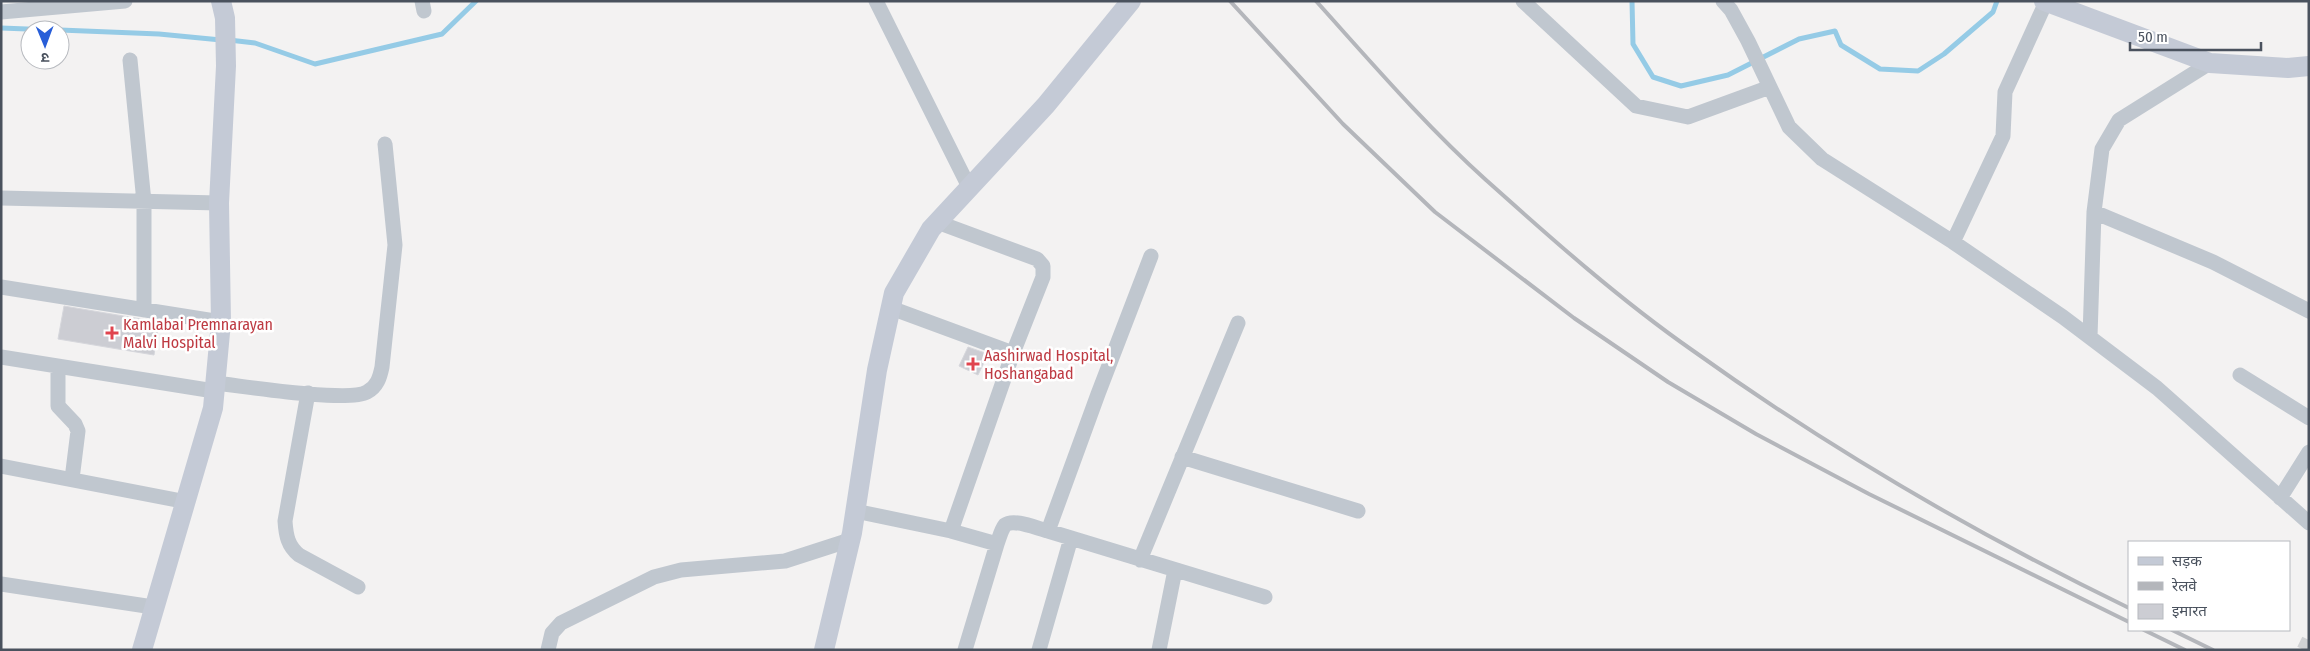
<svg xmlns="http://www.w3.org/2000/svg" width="2310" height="651" viewBox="0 0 2310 651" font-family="'Fira Sans Condensed','Noto Sans Devanagari',sans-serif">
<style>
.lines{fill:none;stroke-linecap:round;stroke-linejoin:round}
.stream{stroke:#95cbe6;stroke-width:5}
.building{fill:#cccdd3;stroke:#d6d7dc}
.street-tunnel{stroke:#d1d2d4;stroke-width:15;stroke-dasharray:15 8;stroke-linecap:butt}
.street{stroke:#c0c7cf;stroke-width:15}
.secondary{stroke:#c4cad6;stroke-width:20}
.rail{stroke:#b4b6bb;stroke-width:4}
.health-dot{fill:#e0444e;stroke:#fff;stroke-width:2}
.labels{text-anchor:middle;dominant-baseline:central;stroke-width:5;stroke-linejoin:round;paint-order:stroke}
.health-label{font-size:16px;fill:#be3a42;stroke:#fff;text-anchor:start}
</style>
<rect width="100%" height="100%" fill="#f3f2f2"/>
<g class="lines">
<path class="stream" d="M1632,1L1633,44L1653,77L1681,86L1728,75L1799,39L1835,31L1841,45L1880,69L1918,71L1944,54L1993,12L1997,1
M1,28L53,30
M60,30L159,34L221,40
M229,40L255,43L315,64L442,34L476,1"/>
</g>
<path class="building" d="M64,306L159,322L154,355L58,339Z
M968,347L988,354L978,375L959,366Z"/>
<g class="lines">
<path class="street-tunnel" d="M2304,650L2309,640"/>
<path class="street" d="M422,1L424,11
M876,1L969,187
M1523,1L1636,106L1688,117L1770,87
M1723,1L1731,10L1748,41L1789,127L1822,159L1953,242L2063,317L2157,388L2309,523
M1,12L125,1
M130,60L144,202V310
M1,198L219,203
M2094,212L2213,262L2309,311
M1953,242L2003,136L2005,92L2046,2
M1,287L221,322
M891,308L1013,353
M2090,337L2094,212L2102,149L2119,120L2210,63
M1,357L214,391
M58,366V406L75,424L78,431L72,479
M2240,375L2309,418
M215,383C243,386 348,403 367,392C377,387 380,377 382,367L395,245L385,144
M308,393L285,521C286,536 288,546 299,555L358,587
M1182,457L1358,511
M1,466L187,502
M2280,498L2309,452
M855,511L951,531L1013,353L1043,277V266L1037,259L937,222
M951,531L997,544
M1048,531L1098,394L1151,256
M1140,560L1238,323
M1,584L153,607
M548,650L552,633L561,623L654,577L681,570L785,561L850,540
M965,650L997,544C999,539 1001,530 1005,525C1014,518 1038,529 1048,531L1265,597
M1039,650L1071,538
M1159,650L1175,570"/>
<path class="secondary" d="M2044,1L2210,63L2288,68L2309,66
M142,650L213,408L221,322L219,203L226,66L225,18L221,1
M824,650L852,533L877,370L894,293L931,229L1046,105L1131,1"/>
<path class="rail" d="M1230,1L1343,124L1435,212L1574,318L1668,382L1756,434L1869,494L2129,622
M1316,1C1371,62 1425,125 1486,180C1552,239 1619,299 1692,350C1830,449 1976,534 2129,608
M2144,630L2185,650
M2172,630L2213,650"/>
</g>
<g class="health-dot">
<path d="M109.5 325.5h5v5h5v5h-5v5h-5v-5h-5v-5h5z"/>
<path d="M970.5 356.5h5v5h5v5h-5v5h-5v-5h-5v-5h5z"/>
</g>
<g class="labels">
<g class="health-label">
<text x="123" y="324">Kamlabai Premnarayan<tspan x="123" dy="18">Malvi Hospital</tspan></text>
<text x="984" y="355">Aashirwad Hospital,<tspan x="984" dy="18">Hoshangabad</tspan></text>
</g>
</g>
<rect width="2310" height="651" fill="none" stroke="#4a525e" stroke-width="5"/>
<rect x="2128" y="541" width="162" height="90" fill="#ffffff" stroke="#b7babf"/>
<rect x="2138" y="557" width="25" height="8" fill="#c4cad6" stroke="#b7babf"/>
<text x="2172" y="566" font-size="15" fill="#4a525e">सड़क</text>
<rect x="2138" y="582" width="25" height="8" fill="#b4b6bb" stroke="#b7babf"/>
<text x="2172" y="591" font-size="15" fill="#4a525e">रेलवे</text>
<rect x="2138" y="604" width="25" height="15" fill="#cccdd3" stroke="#b7babf"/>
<text x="2172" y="616" font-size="15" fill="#4a525e">इमारत</text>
<g transform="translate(45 45) rotate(179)"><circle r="24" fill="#ffffff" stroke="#b7babf"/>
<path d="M0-4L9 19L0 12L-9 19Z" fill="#285ed8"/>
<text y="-8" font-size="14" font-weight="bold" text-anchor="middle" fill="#4a525e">उ</text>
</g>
<path d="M2130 42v8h131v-8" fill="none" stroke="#4a525e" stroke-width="2.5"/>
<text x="2138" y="42" font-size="15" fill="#4a525e" stroke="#ffffff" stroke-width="4" paint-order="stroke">50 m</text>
</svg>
